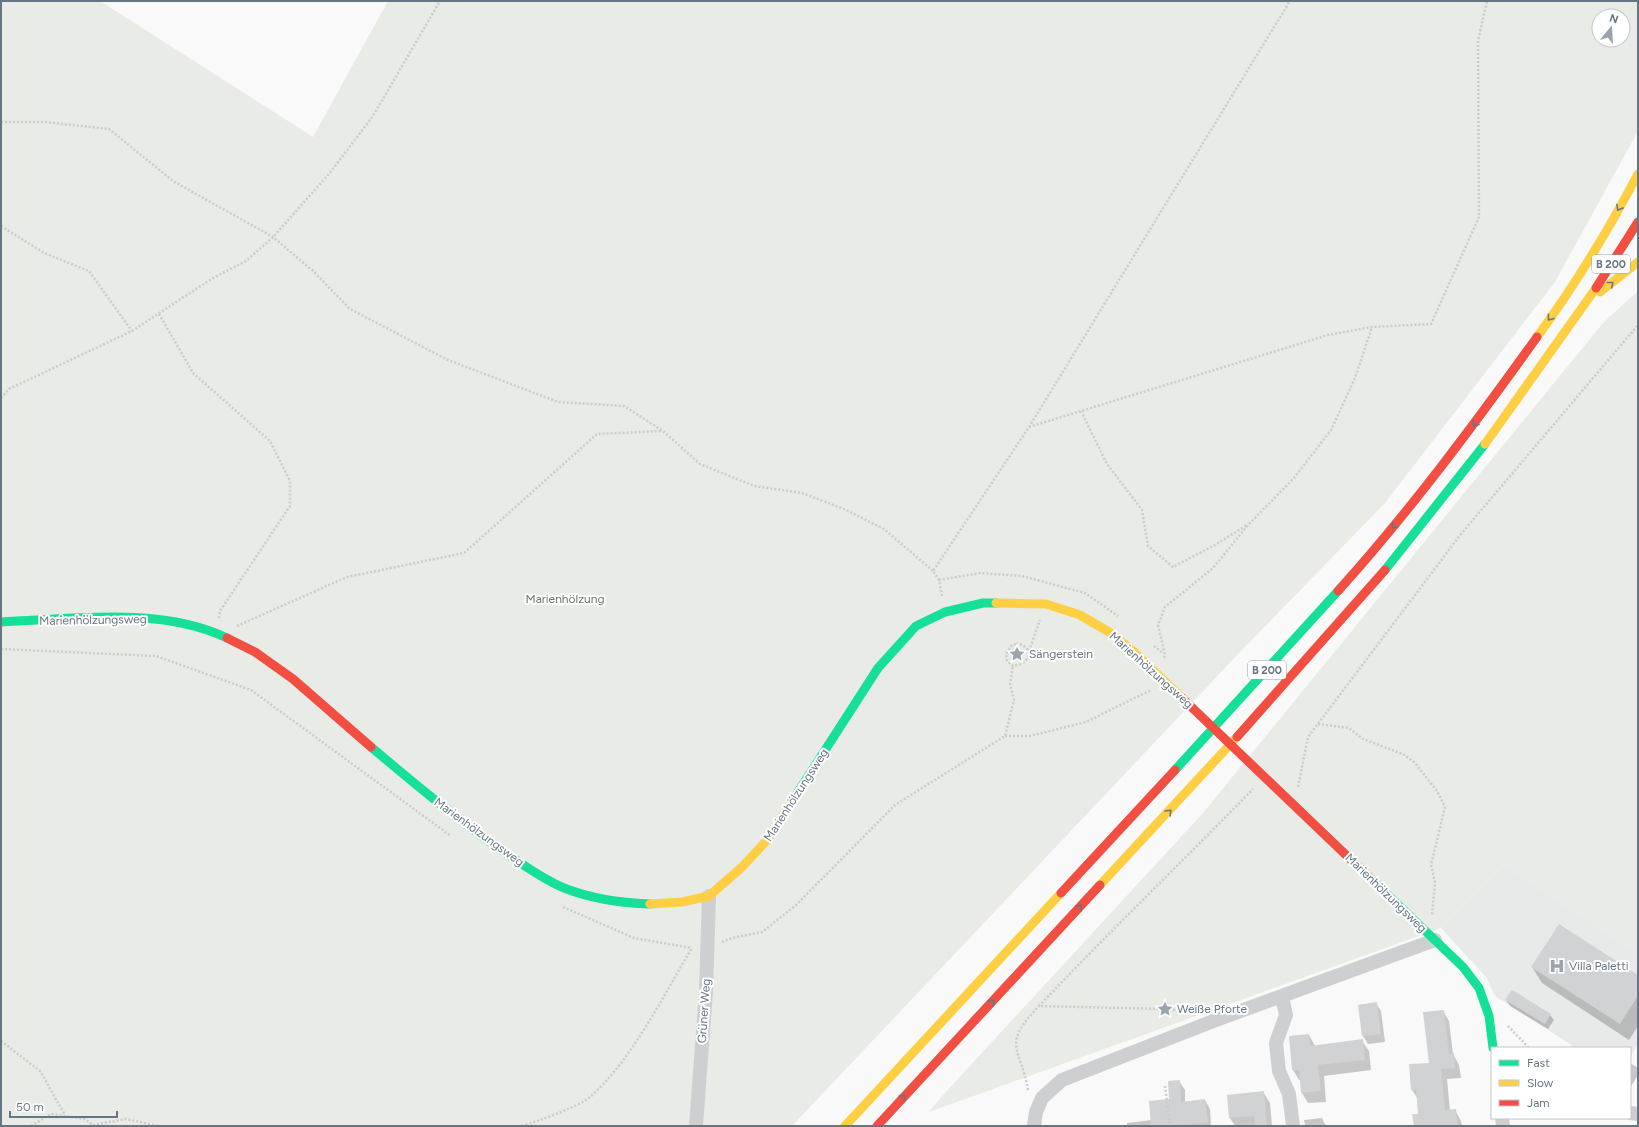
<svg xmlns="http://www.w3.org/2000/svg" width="1639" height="1127" viewBox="0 0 1639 1127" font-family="Figtree,sans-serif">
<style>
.built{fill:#e8e9e9}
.green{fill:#e8ebe6;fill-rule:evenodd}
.shadow{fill:#0003}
.building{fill:#d0d2d3}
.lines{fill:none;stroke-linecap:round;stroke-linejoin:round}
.path{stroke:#cbcccd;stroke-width:2.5;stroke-dasharray:2 2;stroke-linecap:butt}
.street{stroke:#cecfd0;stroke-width:14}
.fast{stroke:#16e098;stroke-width:9}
.slow{stroke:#ffcf43;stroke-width:9}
.jam{stroke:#f24e42;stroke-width:9}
.oneway{stroke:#657683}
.labels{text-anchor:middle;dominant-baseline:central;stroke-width:4;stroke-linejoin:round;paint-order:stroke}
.shield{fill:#fff;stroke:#939fa8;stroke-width:1}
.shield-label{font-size:11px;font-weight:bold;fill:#657683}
.park-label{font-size:12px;fill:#687a64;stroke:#fff}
.street-label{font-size:12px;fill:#657683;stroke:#fff}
.poi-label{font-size:12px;fill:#657683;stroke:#fff;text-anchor:start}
</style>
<rect width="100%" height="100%" fill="#f9f9f9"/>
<path class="built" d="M1504,865L1638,954V1044L1630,1057V1048H1576L1495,996L1486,977L1441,928Z"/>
<path class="green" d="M1,1H100L313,137L388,1H1638V131L1555,282L1385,503L1241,651L792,1126H1ZM1599,16H1623V40H1599Z
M1638,291V954L1504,865L1441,928L929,1112L944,1094L1203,813L1603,323Z"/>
<path class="shadow" d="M1532,967L1638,976V1026L1629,1040L1542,983Z
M1506,1000L1550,1015L1554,1020L1548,1029L1510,1006Z
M1376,1003L1381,1011L1385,1042L1368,1044L1363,1036L1359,1005Z
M1443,1011L1449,1021L1453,1054L1459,1065L1461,1078L1447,1079L1450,1111L1455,1110L1461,1121L1462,1126H1415L1419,1115L1418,1099L1412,1090L1430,1063Z
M1309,1035L1315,1046L1362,1041L1369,1051L1371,1070L1324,1076L1326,1102L1308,1103L1302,1093L1301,1080H1299L1293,1070Z
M1630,1063L1638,1068V1075L1630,1088Z
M1179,1081L1185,1090V1102L1205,1100L1210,1109L1211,1126H1127V1123L1152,1120L1170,1100Z
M1263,1092L1270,1103L1272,1126H1235L1230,1118L1228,1096Z
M1322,1118L1326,1126H1302L1305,1125L1304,1120Z"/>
<path class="building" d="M1559,924L1638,975V996L1620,1024L1531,967Z
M1512,990L1551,1014L1545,1024L1505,1000Z
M1377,1002L1381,1034L1362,1036L1358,1005Z
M1444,1010L1449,1054L1454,1053L1455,1068L1441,1069L1445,1110L1456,1109L1458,1125L1414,1126L1412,1114H1418L1416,1090H1411L1409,1064L1429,1063L1423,1012Z
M1309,1034L1310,1046L1363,1039L1365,1060L1318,1065L1321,1091L1301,1093L1299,1070H1292L1289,1036Z
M1180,1080L1181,1102L1205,1099L1208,1123L1151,1126L1149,1101L1169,1099L1168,1081Z
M1264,1091L1267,1126H1255L1254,1116L1229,1118L1227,1095Z"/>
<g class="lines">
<path class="path" d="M1,122H45L109,129L173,181L273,237L313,271L350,309L448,360L558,402L624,406L663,431L700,464L754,486L802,493L844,509L884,529L933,571
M1,226L44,253L89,271L132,331
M159,314L193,373L270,441L290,481V506L220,611L219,618
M1,398L9,389L132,331L213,278L246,261L273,237L329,174L373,116L440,1
M1081,411L1107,464L1142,510L1148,546L1173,567L1215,545L1247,525
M1029,427L1328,335L1372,327L1431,324L1479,217L1478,41L1487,1
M939,580L980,573L1022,576L1085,593L1118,616
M942,596L939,580L933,571L1029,427L1290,1
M237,626L347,577L464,553L597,434L662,431
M1016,644L1023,645L1029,651L1028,658L1022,664L1013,666L1007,661L1006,654L1012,645Z
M1154,646L1164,654
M1,649L156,656L251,690L451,836
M1029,651L1040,620
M1164,658L1165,655L1158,625L1165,607L1213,568L1249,524L1294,478L1331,430L1355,378L1372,327
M1318,724L1349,728L1363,739L1403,754L1415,763L1437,791L1445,807L1431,865L1435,882L1432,915
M1005,736H1030L1086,722L1151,690
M1298,787L1308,737L1461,534L1638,325
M563,907L634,938L692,948
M722,942L732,938L762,932L795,906L895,805L1005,736L1014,700L1010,684L1013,666
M1195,1012L1165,1009L1039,1006C1109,932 1182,862 1253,789
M1508,1026L1529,1048
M1,1041L40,1071L65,1115
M1165,1086L1170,1126
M1028,1090C1020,1045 1001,1046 1039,1006
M93,1125L126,1119L158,1126
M31,1126L51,1114L85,1119L93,1125
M522,1126C538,1121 578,1107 590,1097C632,1060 663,996 692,948"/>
<path class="street" d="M1282,997L1286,1015L1276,1043L1279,1071L1289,1094L1293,1126
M1630,1113L1638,1114
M1502,1118L1503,1126
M696,1126L706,991L709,896
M1034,1126L1036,1112L1042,1098L1062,1080L1216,1020L1435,940"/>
<path class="fast" d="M1385,570L1485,444
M1,622C74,619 160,606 227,638
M371,747C415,784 459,821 507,854C525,866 544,880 564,888C592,899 621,903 650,904
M1175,770L1338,591
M791,803L878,668L916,626L945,612L983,603H996
M1370,878L1463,967L1479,988L1489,1016L1493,1048"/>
<path class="slow" d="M1600,292L1638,262
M1537,337C1575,285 1608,231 1638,174
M1485,444L1596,288
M996,603L1046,604L1080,615L1109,632L1133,651L1182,698
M1100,885L1237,737
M650,904L682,902L709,896L742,867L769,838L791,803
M845,1126L1061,893"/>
<path class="jam" d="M1596,288L1638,222
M1338,591C1410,511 1474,425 1537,337
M227,638L255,652L293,679L371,747
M1182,698L1370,878
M1237,737L1385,570
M1061,893L1175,770
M877,1126L1100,885"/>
</g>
<defs><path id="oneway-chevron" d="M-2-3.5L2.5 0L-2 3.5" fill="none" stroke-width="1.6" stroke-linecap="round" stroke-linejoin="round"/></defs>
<g class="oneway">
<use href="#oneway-chevron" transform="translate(1619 208) rotate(119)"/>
<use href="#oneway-chevron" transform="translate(1611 284) rotate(-39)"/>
<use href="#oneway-chevron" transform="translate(1550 318) rotate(126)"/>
<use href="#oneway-chevron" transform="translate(1475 424) rotate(127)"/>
<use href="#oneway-chevron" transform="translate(1394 526) rotate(128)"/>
<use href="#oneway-chevron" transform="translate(1169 812) rotate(-47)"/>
<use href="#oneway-chevron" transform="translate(1080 907) rotate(-47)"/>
<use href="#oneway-chevron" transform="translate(992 1002) rotate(-47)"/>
<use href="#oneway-chevron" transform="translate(903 1097) rotate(-47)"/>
</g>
<defs>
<symbol id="sight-bare" viewBox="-9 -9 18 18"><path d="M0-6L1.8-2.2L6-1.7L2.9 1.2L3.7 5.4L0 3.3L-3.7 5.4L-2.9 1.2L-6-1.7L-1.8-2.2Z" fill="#99a4ac" stroke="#fff" stroke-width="2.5" paint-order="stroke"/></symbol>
<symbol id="hospital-bare" viewBox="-9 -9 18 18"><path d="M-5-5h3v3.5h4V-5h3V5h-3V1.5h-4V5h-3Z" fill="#99a4ac" stroke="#fff" stroke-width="2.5" paint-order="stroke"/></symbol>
</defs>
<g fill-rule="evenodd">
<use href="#sight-bare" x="1006" y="643" width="22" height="22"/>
<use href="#hospital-bare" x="1546" y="955" width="22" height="22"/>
<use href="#sight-bare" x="1154" y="998" width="22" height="22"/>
</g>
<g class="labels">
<g class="shield">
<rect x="1592" y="255" width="38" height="18" rx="3"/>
<rect x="1248" y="661" width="38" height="18" rx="3"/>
</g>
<g class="shield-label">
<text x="1611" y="264">B 200</text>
<text x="1267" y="670">B 200</text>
</g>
<g class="park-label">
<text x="565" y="599">Marienhölzung</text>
</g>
<g class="street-label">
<text transform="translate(93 620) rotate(-1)">Marienhölzungsweg</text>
<text transform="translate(1151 670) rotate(42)">Marienhölzungsweg</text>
<text transform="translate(796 795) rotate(-57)">Marienhölzungsweg</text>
<text transform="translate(479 832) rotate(36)">Marienhölzungsweg</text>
<text transform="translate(1386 893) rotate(44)">Marienhölzungsweg</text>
<text transform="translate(704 1011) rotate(-86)">Grüner Weg</text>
</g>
<g class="poi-label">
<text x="1029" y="654">Sängerstein</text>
<text x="1569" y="966">Villa Paletti</text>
<text x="1177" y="1009">Weiße Pforte</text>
</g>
</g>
<rect width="1639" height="1127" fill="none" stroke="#657683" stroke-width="4"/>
<rect x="1491" y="1047" width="140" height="72" fill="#ffffff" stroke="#c1c8cd"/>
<rect x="1499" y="1060" width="20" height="6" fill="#16e098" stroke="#c1c8cd"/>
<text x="1527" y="1067" font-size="12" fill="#657683">Fast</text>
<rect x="1499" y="1080" width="20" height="6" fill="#ffcf43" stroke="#c1c8cd"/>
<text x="1527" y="1087" font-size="12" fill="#657683">Slow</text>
<rect x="1499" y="1100" width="20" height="6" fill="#f24e42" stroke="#c1c8cd"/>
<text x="1527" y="1107" font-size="12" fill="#657683">Jam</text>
<g transform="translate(1611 28) rotate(18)"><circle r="19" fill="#ffffff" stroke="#c1c8cd"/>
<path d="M0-3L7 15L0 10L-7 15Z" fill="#99a4ac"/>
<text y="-6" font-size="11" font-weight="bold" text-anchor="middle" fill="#657683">N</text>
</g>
<path d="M10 1111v6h107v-6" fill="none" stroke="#657683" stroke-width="2"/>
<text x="16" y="1111" font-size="12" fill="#657683" stroke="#ffffff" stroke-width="3" paint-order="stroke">50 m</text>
</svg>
